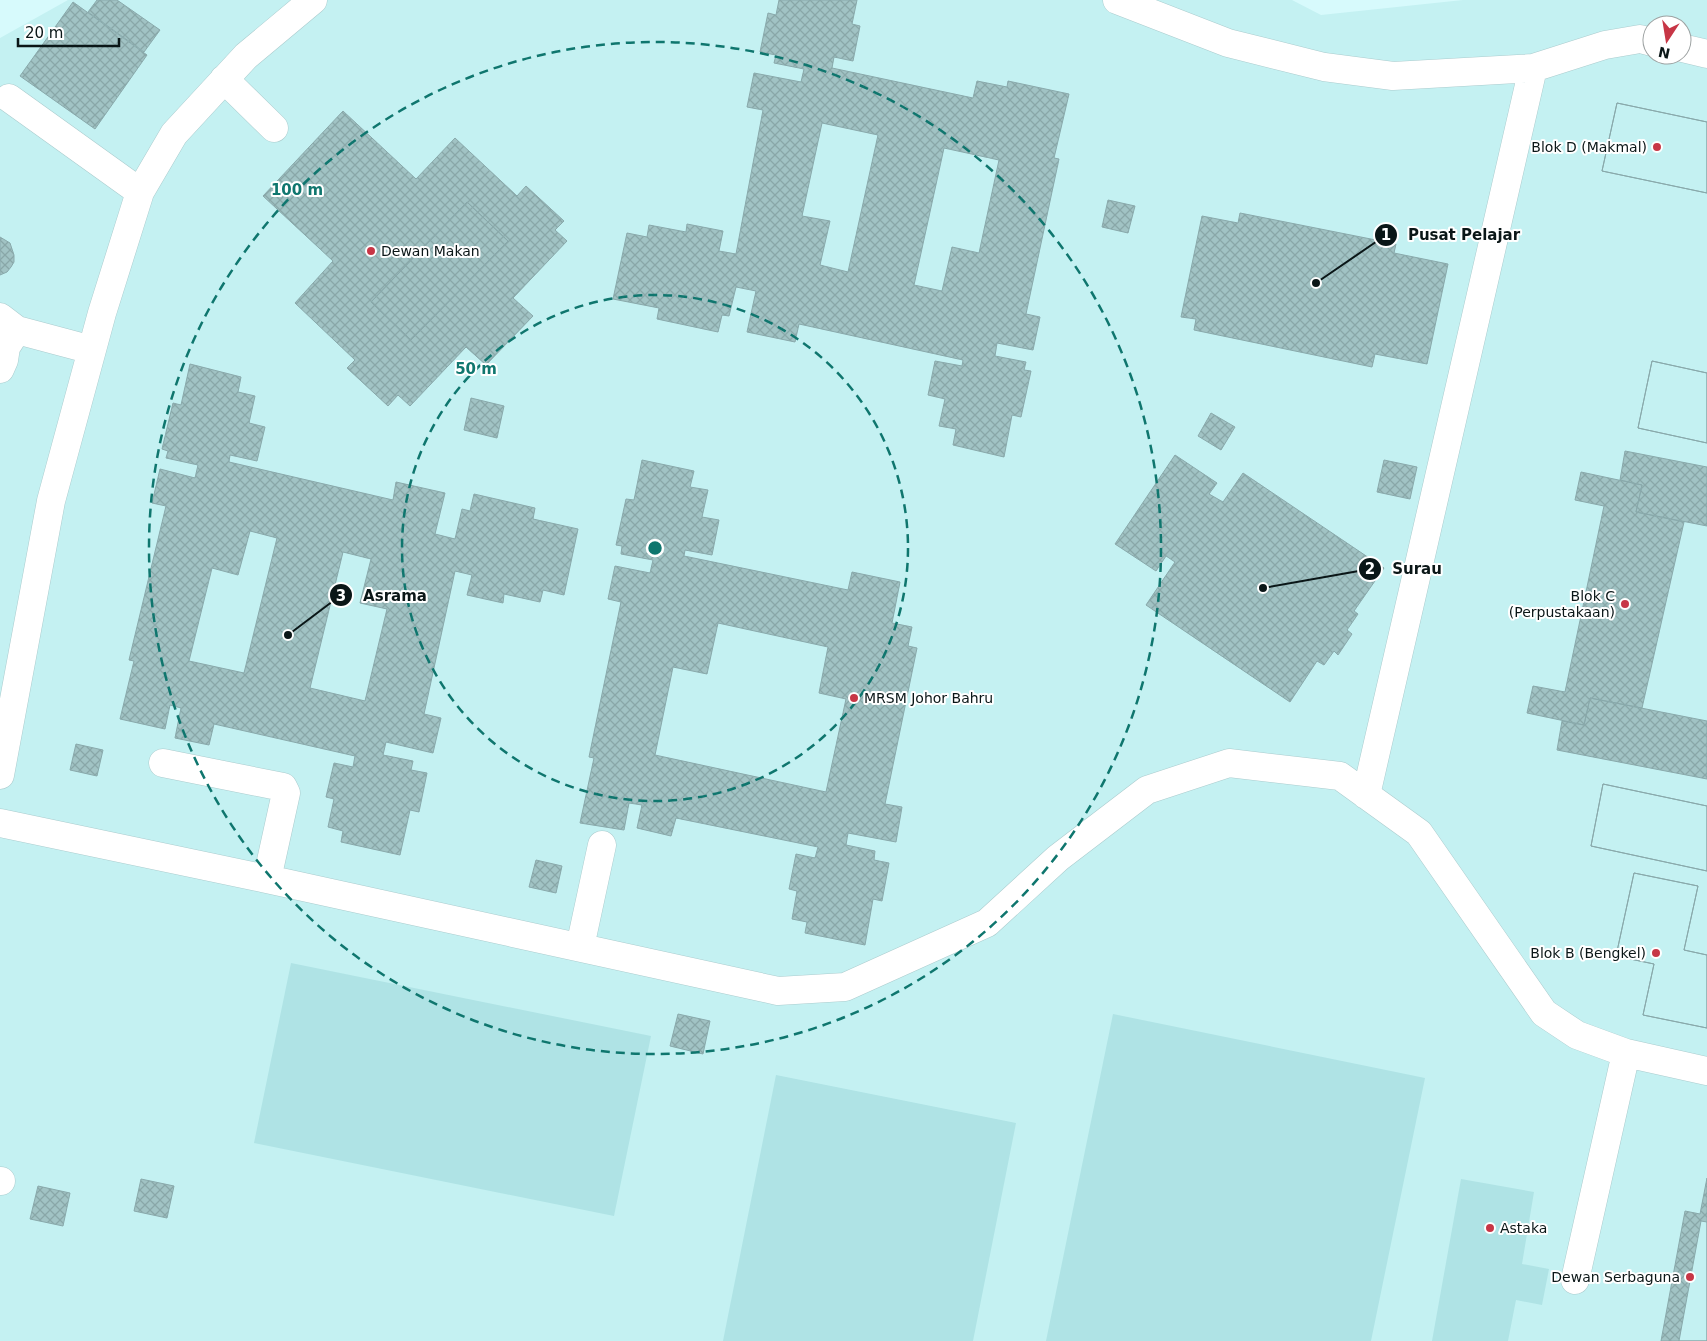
<svg xmlns="http://www.w3.org/2000/svg" width="1707" height="1341" viewBox="0 0 1707 1341" font-family="'DejaVu Sans',sans-serif">
<style>
.built{fill:#c4f1f2;fill-rule:evenodd}
.green{fill:#afe3e5}
.building{fill:url(#building-cross-hatch);stroke:#89a9ab;fill-rule:evenodd}
.lines{fill:none;stroke-linecap:round;stroke-linejoin:round}
.minor-casing{stroke:#abccce;stroke-width:29}
.minor{stroke:#fff;stroke-width:28}
.ring{fill:none;stroke:#0f766e;stroke-width:2.5;stroke-dasharray:9 6}
.poi-dot{fill:#c73646;stroke:#fff;stroke-width:2}
.labels{text-anchor:middle;dominant-baseline:central;stroke-width:4;stroke-linejoin:round;paint-order:stroke}
.poi-label{font-size:14px;fill:#0a1617;stroke:#fff;text-anchor:end}
.centre{fill:#0f766e;stroke:#fff;stroke-width:2.5}
.ring-label{font-size:15px;text-anchor:middle;font-weight:bold;fill:#0f766e;stroke:#fff;stroke-width:4;stroke-linejoin:round;paint-order:stroke}
.leader{fill:none;stroke:#0a1617;stroke-width:2}
.callout-dot{fill:#0a1617;stroke:#fff;stroke-width:2}
.mark-label{font-size:15px;text-anchor:middle;font-weight:bold;fill:#fff}
.callout-label{font-size:15px;text-anchor:middle;font-weight:bold;fill:#0a1617;stroke:#fff;stroke-width:4;stroke-linejoin:round;paint-order:stroke}
</style>
<defs>
<pattern id="building-cross-hatch" width="8" height="8" patternUnits="userSpaceOnUse" patternTransform="scale(1.25)"><rect width="8" height="8" fill="#a1c3c4"/><path d="M0 0l8 8M0 8l8-8" fill="none" stroke="#89a7a8"/></pattern>
</defs>
<rect width="100%" height="100%" fill="#d7fafc"/>
<path class="built" d="M68,0H1292L1321,15L1463,0H1707V1341H0V38ZM1652,25H1682V55H1652Z"/>
<path class="green" d="M291,963L651,1036L614,1216L254,1143Z
M1113,1014L1425,1078L1371,1341H1046Z
M776,1075L1016,1123L973,1341H723Z
M1461,1179L1534,1192L1522,1264L1549,1269L1542,1305L1516,1300L1508,1341H1432Z"/>
<path class="building" d="M97,0H117L160,30L144,52L88,12Z
M779,0H857L852,24L860,26L853,61L834,57L832,68L973,98L977,81L1007,87L1008,81L1069,94L1054,158L1059,159L1026,314L1040,317L1033,350L997,343L995,356L1026,362L1024,370L1031,371L1021,417L1012,415L1004,457L953,445L956,429L939,426L945,399L928,395L935,361L962,366L963,360L799,324L795,342L747,332L756,291L736,287L729,316L722,315L718,332L657,319L659,308L613,299L627,233L647,237L649,225L686,232L687,224L723,231L719,251L736,254L763,110L747,107L754,73L801,82L804,69L774,63L776,55L760,52L768,13L776,15ZM822,123L878,135L848,272L820,265L830,221L802,216ZM944,148L999,160L979,253L952,247L942,291L914,285Z
M73,2L147,55L95,129L20,76Z
M1617,103L1707,122V193L1602,171Z
M1617,103L1707,122V193L1602,171Z
M343,111L416,179L455,138L517,196L526,186L564,221L555,230L567,241L513,298L533,316L486,365L466,347L410,406L398,395L388,406L347,368L355,360L295,303L333,261L263,196ZM467,202L508,241L411,340L371,302Z
M1108,200L1135,206L1128,233L1102,227Z
M467,202L508,241L411,340L371,302Z
M1240,213L1396,244L1394,253L1448,264L1427,364L1375,354L1372,367L1194,330L1196,319L1181,317L1202,216L1238,223Z
M0,237L10,243L14,255V262L11,267L7,272L0,275Z
M1652,361L1707,373V443L1638,428Z
M1652,361L1707,373V443L1638,428Z
M190,364L241,377L238,392L255,396L249,423L265,427L257,461L230,455L229,462L393,500L396,482L445,493L435,534L455,539L462,509L470,511L474,494L535,508L533,519L578,529L564,595L543,590L540,602L504,594L503,603L467,595L472,575L455,571L424,714L441,718L433,753L386,742L383,755L413,761L411,770L427,773L419,812L410,810L400,855L341,842L343,831L328,827L334,799L326,797L334,763L353,767L355,756L214,724L209,745L175,738L181,708L170,705L165,729L120,719L134,661L129,660L166,506L152,503L160,469L195,478L198,465L166,458L168,451L162,449L173,403L181,405ZM250,531L277,538L244,673L189,661L212,568L238,575ZM343,552L371,559L360,603L387,609L365,701L310,688Z
M471,398L504,406L497,438L464,430Z
M1211,413L1235,427L1221,450L1198,436Z
M1625,451L1707,467V526L1636,512L1642,485L1620,480Z
M1175,455L1217,483L1209,494L1223,502L1243,473L1384,568L1354,611L1358,614L1347,630L1352,634L1338,655L1334,651L1324,665L1317,661L1290,702L1146,605L1175,562L1166,556L1156,571L1115,544Z
M642,460L694,471L690,487L708,490L702,517L719,520L712,555L685,550L684,556L848,590L852,572L900,582L892,623L912,627L908,646L917,648L885,804L902,807L896,842L848,833L846,845L875,851L874,860L889,863L882,901L873,899L865,945L805,933L807,922L792,919L797,891L789,889L796,854L815,858L818,847L676,818L671,836L637,828L642,805L629,803L624,830L580,823L594,758L589,757L621,602L608,599L615,566L650,573L653,560L621,554L622,546L616,545L626,499L634,500ZM718,623L828,647L819,693L846,699L826,792L655,755L673,667L707,674Z
M1384,460L1417,467L1410,499L1377,492Z
M1581,472L1642,485L1636,512L1684,522L1642,708L1590,698L1584,725L1527,713L1533,686L1565,692L1604,506L1575,500Z
M1590,698L1707,721V779L1557,750L1562,721L1584,725Z
M76,744L103,750L97,776L70,770Z
M1603,784L1707,806V871L1591,846Z
M1603,784L1707,806V871L1591,846Z
M536,860L562,866L556,893L529,887Z
M1634,873L1698,886L1684,950L1707,955V1028L1643,1015L1654,964L1616,956Z
M1634,873L1698,886L1684,950L1707,955V1028L1643,1015L1654,964L1616,956Z
M678,1014L710,1021L703,1054L670,1046Z
M1707,1178V1341H1661L1685,1211L1700,1214Z
M141,1179L174,1186L167,1218L134,1211Z
M38,1186L70,1193L63,1226L30,1219Z
M1701,1221L1707,1222V1341H1679Z"/>
<g class="lines">
<defs>
<path id="minor" d="M1117,0L1228,43L1324,67L1393,76L1533,68L1605,45L1640,39L1652,42
M1682,48L1707,54
M224,79L274,128
M9,98L140,192
M0,317L17,330L92,350
M0,369L4,360L6,347L17,330
M163,763L283,787L286,793L267,879
M0,775L51,501L102,313L140,192L174,134L246,56L313,0
M1366,795L1533,68
M0,823L267,879L778,991L845,987L987,923L1058,858L1147,790L1229,763L1340,776L1419,833L1544,1013L1577,1035L1626,1053L1707,1071
M580,947L602,845
M0,1181H1
M1575,1280L1626,1053"/>
</defs>
<use href="#minor" class="minor-casing"/>
<use href="#minor" class="minor"/>
</g>
<g class="ring">
<circle cx="655" cy="548" r="253"/>
<circle cx="655" cy="548" r="506"/>
</g>
<g class="poi-dot">
<circle cx="1657" cy="147" r="5"/>
<circle cx="371" cy="251" r="5"/>
<circle cx="1625" cy="604" r="5"/>
<circle cx="854" cy="698" r="5"/>
<circle cx="1656" cy="953" r="5"/>
<circle cx="1490" cy="1228" r="5"/>
<circle cx="1690" cy="1277" r="5"/>
</g>
<g class="labels">
<g class="poi-label">
<text x="1647" y="147">Blok D (Makmal)</text>
<text x="381" y="251" text-anchor="start">Dewan Makan</text>
<text x="1615" y="596">Blok C<tspan x="1615" dy="16">(Perpustakaan)</tspan></text>
<text x="864" y="698" text-anchor="start">MRSM Johor Bahru</text>
<text x="1646" y="953">Blok B (Bengkel)</text>
<text x="1500" y="1228" text-anchor="start">Astaka</text>
<text x="1680" y="1277">Dewan Serbaguna</text>
</g>
</g>
<circle cx="655" cy="548" r="8" class="centre"/>
<g class="ring-label">
<text x="297" y="195">100 m</text>
<text x="476" y="374">50 m</text>
</g>
<path class="leader" d="M1316 283L1386 235M1263 588L1370 569M288 635L341 595"/>
<g class="callout-dot">
<circle cx="1316" cy="283" r="5"/>
<circle cx="1263" cy="588" r="5"/>
<circle cx="288" cy="635" r="5"/>
<circle cx="1386" cy="235" r="12"/>
<circle cx="1370" cy="569" r="12"/>
<circle cx="341" cy="595" r="12"/>
</g>
<g class="mark-label">
<text x="1386" y="240">1</text>
<text x="1370" y="574">2</text>
<text x="341" y="601">3</text>
</g>
<g class="callout-label">
<text x="1464" y="240">Pusat Pelajar</text>
<text x="1417" y="574">Surau</text>
<text x="395" y="601">Asrama</text>
</g>
<g transform="translate(1667 40) rotate(192)"><circle r="24" fill="#ffffff" stroke="#9da2a2"/>
<path d="M0-4L9 19L0 12L-9 19Z" fill="#c73646"/>
<text y="-8" font-size="14" font-weight="bold" text-anchor="middle" fill="#0a1617">N</text>
</g>
<path d="M18 38v8h101v-8" fill="none" stroke="#0a1617" stroke-width="2.5"/>
<text x="25" y="38" font-size="15" fill="#0a1617" stroke="#ffffff" stroke-width="4" paint-order="stroke">20 m</text>
</svg>
